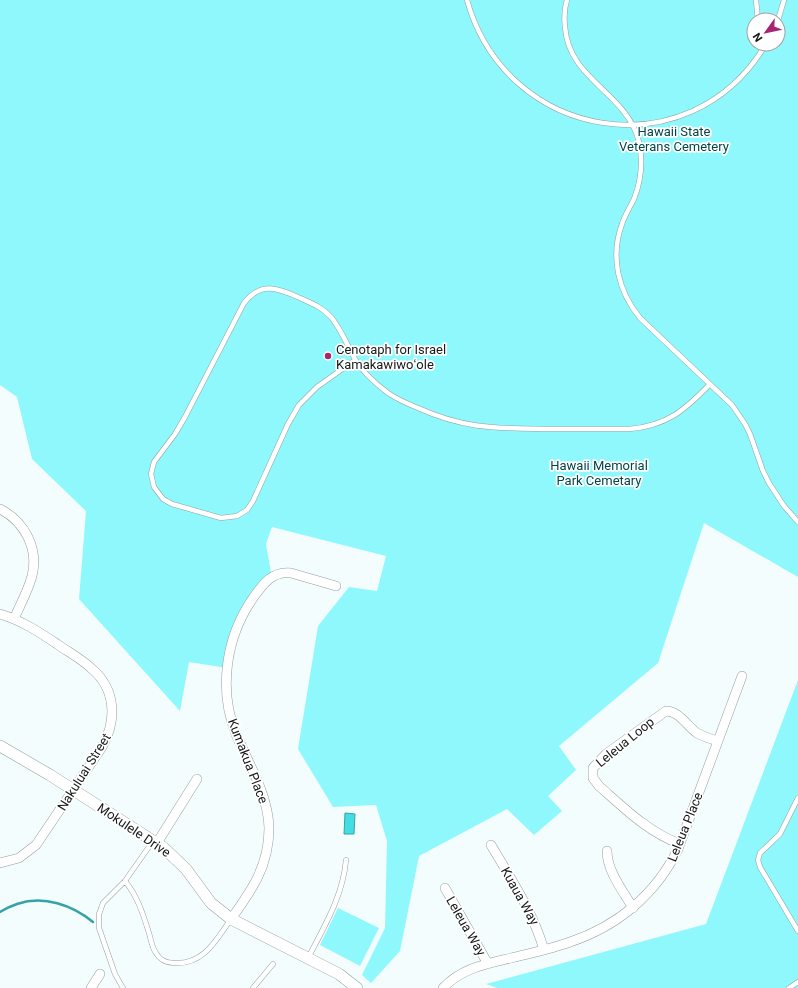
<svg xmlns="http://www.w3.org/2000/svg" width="798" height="988" viewBox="0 0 798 988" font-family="Roboto,sans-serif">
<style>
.green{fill:#8ff8fc;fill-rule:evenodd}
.water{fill:#44dde3;stroke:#36a2a7}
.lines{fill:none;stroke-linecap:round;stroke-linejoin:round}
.stream{stroke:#36a2a7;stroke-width:2.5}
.service-casing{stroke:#959f9f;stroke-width:5.5}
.minor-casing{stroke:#959f9f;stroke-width:10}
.tertiary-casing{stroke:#959f9f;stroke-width:12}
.service{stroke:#fff;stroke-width:4.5}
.minor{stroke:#fff;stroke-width:9}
.tertiary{stroke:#fff;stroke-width:11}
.poi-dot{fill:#a62472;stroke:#fff;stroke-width:1.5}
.labels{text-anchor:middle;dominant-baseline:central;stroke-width:3.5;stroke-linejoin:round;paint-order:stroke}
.park-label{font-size:13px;fill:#004649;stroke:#fff}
.poi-label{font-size:13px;fill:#171a1a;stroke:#fff;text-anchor:start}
.street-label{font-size:13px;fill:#171a1a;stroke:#fff}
</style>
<rect width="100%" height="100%" fill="#f3fdfd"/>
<path class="green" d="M0,0H798V577L704,523L658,663L559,746L576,770L548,796L562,811L534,835L507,809L419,856L400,951L371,983L362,975L385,928L387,841L376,805L333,807L298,749L318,626L349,587L377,591L386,556L272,527L266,544L272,578L232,632L227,668L189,662L180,711L79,599L86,511L32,459L17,397L0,385ZM754,20H778V44H754Z
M798,680V988H497L486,984L706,924Z
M338,908L379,928L360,966L320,945Z"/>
<path class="water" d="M345,813L355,814L354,834H344Z"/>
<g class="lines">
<path class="stream" d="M0,912C5,909 11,906 17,904C44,895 72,905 93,922"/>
<defs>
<path id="service" d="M467,0C506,141 690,172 766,44
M567,0C564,9 564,18 565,27C569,81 627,92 639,142C643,161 641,181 634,199C630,207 625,215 622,224C610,257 618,291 640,318L732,405L745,424L750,434L763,471L769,483L784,506L798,522
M756,0L758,20
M778,20L784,0
M355,360L317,387L299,405L288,424L253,501L247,510L237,516L221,518L172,504L163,499L154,487L151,474L154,462L175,434L185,417L244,303C261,281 278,288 300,298C311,303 322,307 331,317C341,329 347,345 355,359C363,373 376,384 388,393C397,399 408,404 418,408C465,429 495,428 545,429C573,429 601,429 629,429C667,426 685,410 710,384
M798,798L780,834L760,853L758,860L760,867L798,931
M125,881C138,897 143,914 149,933C151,940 152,948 156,953C160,960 167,963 174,963C204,965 216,940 231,919
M308,958C324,927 343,896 346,860
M123,988L115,974L99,928V914L103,903L125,881L153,841
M253,988L273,964
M789,988L798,982"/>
<path id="minor" d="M0,509C24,521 39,548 32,576C28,591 20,605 14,619
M0,614C21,620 39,632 57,644C68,652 82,659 92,669C116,689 117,721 102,747L36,845L19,858L0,863
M157,843L197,779
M680,844C648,832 624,808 599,786L593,778V768L606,754L666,711C679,711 687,726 697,733C704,737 711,739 718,741
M491,845C511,879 533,912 544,950
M607,851C607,871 623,891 633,908
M445,888L488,964
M231,919C252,890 269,866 269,828C268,794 249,765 236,734C218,689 226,637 253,598C263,584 272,571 291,573L336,586
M91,988L100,974
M443,988C462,968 486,964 511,958C531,953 551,949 570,942C618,926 656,894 678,849L742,676"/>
<path id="tertiary" d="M0,746L50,775L164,848L186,869L211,903L231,919L339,974L357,988"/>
</defs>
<use href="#service" class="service-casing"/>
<use href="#minor" class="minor-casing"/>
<use href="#tertiary" class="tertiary-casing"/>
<use href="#service" class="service"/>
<use href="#minor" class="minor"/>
<use href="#tertiary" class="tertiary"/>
</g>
<circle class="poi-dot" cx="328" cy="356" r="4"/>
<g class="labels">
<g class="park-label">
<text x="674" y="131">Hawaii State<tspan x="674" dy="15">Veterans Cemetery</tspan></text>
<text x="599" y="465">Hawaii Memorial<tspan x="599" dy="15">Park Cemetary</tspan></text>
</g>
<g class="poi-label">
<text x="336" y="349">Cenotaph for Israel<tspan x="336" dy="15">Kamakawiwoʻole</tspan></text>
</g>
<g class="street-label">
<text transform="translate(625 742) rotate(-39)">Leleua Loop</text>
<text transform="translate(248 761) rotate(69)">Kumakua Place</text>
<text transform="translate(84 772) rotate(-58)">Nakuluai Street</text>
<text transform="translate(685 827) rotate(-68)">Leleua Place</text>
<text transform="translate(134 830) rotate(34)">Mokulele Drive</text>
<text transform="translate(520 896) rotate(61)">Kuaua Way</text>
<text transform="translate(466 926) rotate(60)">Leleua Way</text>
</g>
</g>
<g transform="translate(766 32) rotate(237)"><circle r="19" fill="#ffffff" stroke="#a2a3a3"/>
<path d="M0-3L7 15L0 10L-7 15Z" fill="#a62472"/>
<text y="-6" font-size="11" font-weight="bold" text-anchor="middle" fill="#171a1a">N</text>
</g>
</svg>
